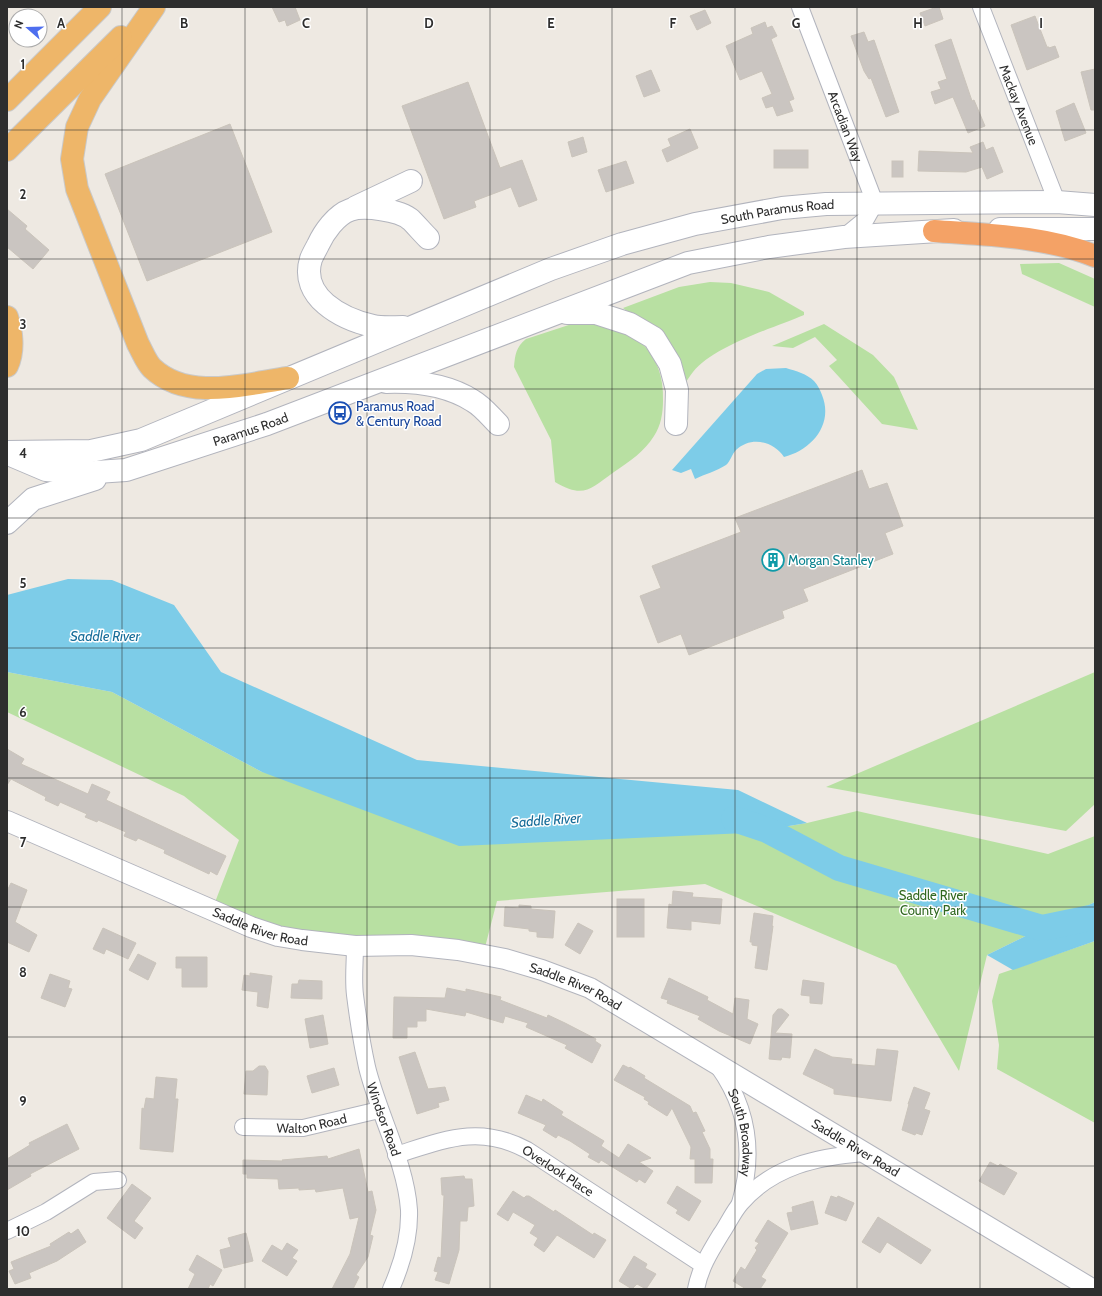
<svg xmlns="http://www.w3.org/2000/svg" width="1102" height="1296" font-family="Cabin,sans-serif">
  <rect width="100%" height="100%" fill="#eee9e2"/>
  <!-- green -->
  <g fill="#b8e0a2">
    <path d="M1059 263 1095 279V307L1022 274 1020 264Z"/>
    <path d="M710 282 731 283 769 292 804 312V315C773 328 714 346 693 372 689 377 686 382 683 387L640 321 623 308 679 287Z"/>
    <path d="M584 320C631 324 665 351 663 401 663 412 661 426 654 436 644 452 630 461 614 472 590 489 584 499 555 482L551 440 514 367C515 355 516 347 526 339Z"/>
    <path d="M824 324 873 355 894 377 918 430 882 424 829 366 837 360 815 337 793 348 772 346Z"/>
    <path d="M7 672 112 692 262 772 746 833 807 823 857 811 1048 854 1095 836V902L987 955 959 1071 896 965 705 884 497 901 483 955 355 946 212 910 239 840 184 796 7 712Z"/>
    <path d="M1095 672V804L1066 831 826 787Z"/>
    <path d="M1095 941V1123L997 1069 999 1045 992 1001 999 974Z"/>
  </g>
  <!-- water -->
  <g fill="#7dcce8">
    <path d="M786 368C796 371 807 374 814 381 818 385 820 390 822 395 834 425 811 450 784 457 773 441 751 436 736 450 732 454 730 462 726 465 717 471 705 474 695 479L691 469 681 473 672 470 757 374 766 369Z"/>
    <path d="M68 579 112 580 174 605 221 672 417 760 738 790 807 823 746 833 459 846 262 772 112 692 7 672V595Z"/>
    <path d="M1095 902V941L1013 970 987 955Z"/>
  </g>
  <g fill="none" stroke-linecap="round" stroke-linejoin="round">
    <!-- river -->
    <path stroke="#7dcce8" stroke-width="26" d="M734 819 767 830 839 868 1042 928 1095 917"/>
  </g>
  <!-- building -->
  <g fill="#cac5c1" stroke="#cac4bb">
    <path d="M272 7H295L300 20 287 26 285 20 279 22Z"/>
    <path d="M937 7H939L943 19 925 26 920 13Z"/>
    <path d="M705 10 711 23 697 30 690 16Z"/>
    <path d="M1035 16 1047 47H1049V48L1055 46 1059 57 1027 70 1011 25Z"/>
    <path d="M765 22 767 28 772 26 777 36 771 39 794 99 789 101 793 111 777 116 773 106 766 108 762 98 772 94 762 71 740 80 726 46 753 34 751 28Z"/>
    <path d="M864 32 868 42 874 40 899 112 886 117 871 78 869 79 864 71 851 36Z"/>
    <path d="M951 39 972 101 974 100 985 126 968 133 953 97 935 104 931 92 941 89 938 82 947 79 935 45Z"/>
    <path d="M1095 69V110H1091L1081 72Z"/>
    <path d="M651 70 660 91 644 97 636 76Z"/>
    <path d="M468 82 500 168 522 160 537 200 519 207 511 187 474 201 476 207 444 219 402 106Z"/>
    <path d="M1074 103 1086 133 1065 141 1056 111Z"/>
    <path d="M230 124 272 232 147 281 105 174Z"/>
    <path d="M690 129 698 148 667 162 662 150 671 146 668 139Z"/>
    <path d="M583 137 587 152 572 157 568 142Z"/>
    <path d="M983 142 986 150 993 147 1003 172 987 179 982 167 966 172 918 171 919 151 973 153 970 147Z"/>
    <rect x="774" y="150" width="34" height="18"/>
    <path d="M626 161 634 183 606 192 598 170Z"/>
    <rect x="892" y="161" width="11" height="16"/>
    <path d="M7 209 27 226 25 229 49 250 33 269 7 247Z"/>
    <path d="M862 470 869 489 887 483 903 526 885 533 893 554 803 589 808 601 782 611 784 618 689 655 681 634 658 643 640 596 661 588 652 566 741 532 735 518Z"/>
    <path d="M7 749 24 759 21 764 88 794 92 784 110 792 106 800 226 856 217 875 210 871 209 874 164 853 165 850 138 838 136 841 124 836 126 832 98 820 97 822 85 817 87 814 60 802 58 806 45 800 46 797 11 779 7 785Z"/>
    <path d="M11 883 27 890 15 922 37 935 29 952 7 942V891Z"/>
    <path d="M673 891 693 893 692 897 722 899 720 924 691 921V930L667 928 669 904 672 905Z"/>
    <rect x="617" y="899" width="27" height="38"/>
    <path d="M519 905 531 906V909L555 911 553 938 537 937V932L529 931V929L504 926 505 907 519 908Z"/>
    <path d="M754 913 773 916 772 926H773L767 970 755 968 758 946 752 945V942H750Z"/>
    <path d="M578 923 593 931 580 954 565 945Z"/>
    <path d="M103 928 136 943 128 959 106 949 104 954 93 949Z"/>
    <path d="M138 954 156 963 148 980 129 970Z"/>
    <path d="M176 957H207V987H182V968H176Z"/>
    <path d="M250 973 272 976 268 1008 257 1006 258 992 242 990 244 975 250 976Z"/>
    <path d="M50 974 70 981 68 988 72 989 65 1007 41 998Z"/>
    <path d="M669 978 708 997 707 1000 733 1014 735 998 749 1000 747 1019 758 1024 750 1044 719 1031 698 1019 700 1016 667 1003 668 1000 661 998Z"/>
    <path d="M299 980 322 981V999L291 998 292 984H298Z"/>
    <path d="M803 980 824 983 822 1004 810 1003V996L801 995Z"/>
    <path d="M447 988 466 992V989L501 997 500 1000 547 1018 548 1015 565 1023 596 1039 595 1041 601 1045 592 1063 565 1048 567 1045 526 1027 528 1023 505 1016 503 1023 466 1012 465 1016 426 1009V1021H417V1027H407V1038H393L394 997 445 998Z"/>
    <path d="M778 1009H782L789 1015 775 1033 792 1034 790 1058 782 1057 781 1060 769 1059 773 1015Z"/>
    <path d="M323 1015 328 1044 310 1048 305 1019Z"/>
    <path d="M815 1049 832 1057 852 1059 851 1064 875 1066 877 1049 898 1051 891 1101 834 1094V1089L803 1074Z"/>
    <path d="M415 1052 428 1089 445 1087 449 1100 438 1103 439 1107 417 1114 399 1057Z"/>
    <path d="M623 1065 629 1068 630 1067 645 1076 644 1078 690 1106 693 1113 696 1112 705 1131 702 1132 710 1149V1159H713L712 1183H695V1159H690L691 1147 672 1108 667 1116 648 1104 649 1102 644 1099 645 1097 614 1080Z"/>
    <path d="M259 1066H265L268 1071 267 1095 244 1094 246 1071H253Z"/>
    <path d="M334 1068 339 1085 312 1093 307 1076Z"/>
    <path d="M156 1077 177 1079 175 1099H178L173 1152 140 1149 142 1108 144 1109 146 1098 154 1099Z"/>
    <path d="M914 1087 930 1093 924 1109 930 1111 922 1135 916 1133 915 1135 902 1130 909 1104H908Z"/>
    <path d="M526 1095 542 1102 543 1099 563 1112 561 1115 604 1141 601 1146 619 1158 628 1144 651 1158 639 1162 653 1171 645 1183 639 1179 637 1182 601 1160 599 1163 588 1157 590 1154 570 1141 558 1135 556 1138 543 1130 546 1125 518 1113Z"/>
    <path d="M67 1124 79 1149 30 1174 31 1176 7 1190V1159L30 1145 29 1143Z"/>
    <path d="M359 1149 368 1192 372 1191 376 1210 370 1235 373 1236 368 1257 356 1275 359 1277 353 1289H332L350 1254 359 1217 350 1219 343 1188 316 1192 315 1189 299 1190V1188L279 1189 278 1179 247 1178V1174H243V1160L283 1161 282 1160 327 1156 328 1159Z"/>
    <path d="M990 1162 998 1166 1000 1164 1017 1173 1004 1195 979 1181Z"/>
    <path d="M464 1176 465 1179H472L474 1206 468 1207 467 1221H460L459 1250 449 1284 435 1280 438 1272 434 1271 438 1257 441 1258 444 1195H442L441 1178Z"/>
    <path d="M132 1184 151 1198 134 1221 143 1228 135 1239 107 1218Z"/>
    <path d="M677 1186 701 1201 689 1221 676 1213 678 1210 667 1203Z"/>
    <path d="M513 1191 524 1198 526 1196H529L554 1212 555 1210 593 1235 594 1233 606 1240 594 1258 557 1235 544 1252 534 1245 538 1238 530 1233 535 1225 513 1212 508 1221 497 1214Z"/>
    <path d="M831 1196 837 1198 838 1196 854 1203 846 1221 825 1213Z"/>
    <path d="M813 1201 818 1224 791 1230 787 1213 793 1212 792 1207Z"/>
    <path d="M878 1217 931 1250 921 1264 887 1242 880 1253 862 1242Z"/>
    <path d="M768 1220 788 1233 761 1277 766 1280 760 1289H746L733 1281 741 1267 745 1270 757 1250 755 1248 759 1243 755 1241Z"/>
    <path d="M78 1229 86 1242 57 1261 29 1273 31 1278 15 1284 9 1271 14 1269 11 1262 51 1246 50 1244 69 1232 71 1234Z"/>
    <path d="M246 1233 253 1261 224 1268 220 1250 231 1247 228 1238Z"/>
    <path d="M287 1243 298 1250 292 1258 297 1261 287 1276 262 1261 272 1245 282 1251Z"/>
    <path d="M197 1255 222 1270 213 1286 210 1284 208 1289H188L195 1274 189 1270Z"/>
    <path d="M634 1256 647 1264 645 1268 656 1274 646 1289 637 1284 632 1289 619 1281Z"/>
  </g>
  <g fill="none" stroke-linecap="round" stroke-linejoin="round">
    <!-- minor casing -->
    <g stroke="#b2b4bd" stroke-width="18">
      <g id="minor">
        <path id="s1" d="M800 7 875 203 866 219 844 237"/>
        <path id="s2" d="M981 7 1057 202"/>
        <path id="s3" d="M355 946C355 962 353 979 355 995 358 1019 362 1044 367 1067 378 1113 406 1163 409 1210 410 1237 402 1264 391 1289"/>
        <path id="s4" d="M718 1066C748 1108 755 1153 740 1203"/>
        <path id="s5" d="M243 1127 303 1128 379 1110"/>
        <path id="s6" d="M396 1155C444 1140 479 1124 527 1150L703 1265"/>
        <path d="M7 1231 46 1212 94 1182 118 1180"/>
        <path d="M696 1289C700 1268 710 1252 721 1234 728 1224 733 1212 741 1203 773 1166 817 1157 864 1153"/>
      </g>
    </g>
    <!-- tertiary casing -->
    <g stroke="#b2b4bd" stroke-width="22">
      <g id="tertiary">
        <path id="s7" d="M7 821 251 927 278 936 302 940 355 946 411 945 458 950 505 959 542 970 590 988 1092 1289"/>
      </g>
    </g>
    <!-- secondary casing -->
    <g stroke="#b2b4bd" stroke-width="24">
      <g id="secondary">
        <path d="M356 207 411 181"/>
        <path d="M1000 229H1095"/>
        <path d="M567 313H596L630 324 654 338 670 364 677 390 676 424"/>
        <path d="M403 327C393 327 382 328 373 326 342 319 299 297 311 259 313 254 316 249 318 245 324 232 336 215 350 210 364 205 400 210 411 220 417 226 422 232 428 238"/>
        <path d="M386 382C416 381 448 385 473 401 482 406 490 416 498 424"/>
        <path id="s8" d="M7 452 91 451 141 440 551 269 622 244 695 224 782 208 826 204 1057 202 1095 205"/>
        <path id="s9" d="M13 456 46 470 82 473 126 470 267 424 688 263 769 247 844 237 954 230"/>
        <path d="M7 523 33 499 95 479"/>
      </g>
    </g>
    <!-- trunk casing -->
    <g stroke="#c9c9c9" stroke-width="24">
      <g id="trunk">
        <path d="M154 7 90 99 77 127 72 159 77 189 138 344C142 351 146 362 152 368 188 402 245 384 288 378"/>
        <path d="M7 100 100 7"/>
        <path d="M7 150 121 37"/>
        <path d="M7 317C12 332 14 351 7 366"/>
      </g>
    </g>
    <!-- motorway casing -->
    <g stroke="#c9c9c9" stroke-width="24">
      <path id="motorway" d="M934 231C988 235 1045 236 1095 256"/>
    </g>
    <!-- minor -->
    <use href="#minor" stroke="#fff" stroke-width="16"/>
    <!-- tertiary -->
    <use href="#tertiary" stroke="#fff" stroke-width="20"/>
    <!-- secondary -->
    <use href="#secondary" stroke="#fff" stroke-width="22"/>
    <!-- trunk -->
    <use href="#trunk" stroke="#eeb669" stroke-width="22"/>
    <!-- motorway -->
    <use href="#motorway" stroke="#f4a266" stroke-width="22"/>
  </g>
  <!-- grid -->
  <path fill="none" stroke="#2e2e2e" stroke-width="1" stroke-opacity="0.55" d="M122 7V1289M245 7V1289M367 7V1289M490 7V1289M612 7V1289M735 7V1289M857 7V1289M980 7V1289M7 130H1095M7 259H1095M7 389H1095M7 518H1095M7 648H1095M7 778H1095M7 907H1095M7 1037H1095M7 1166H1095"/>
  <!-- icons -->
  <defs>
    <g id="bus-ring" transform="scale(1.15)"><circle r="9.5" fill="#fff" stroke="#1a4fb4" stroke-width="1.5"/><path d="M-5-6H5V4H4V6H2V4H-2V6H-4V4H-5ZM-3.5-4V0h7V-4ZM-3.5 1.2v1.5H-2V1.2ZM2 1.2v1.5H3.5V1.2Z" fill="#1a4fb4"/></g>
    <g id="building-ring" transform="scale(1.15)"><circle r="9.5" fill="#fff" stroke="#0f9aa8" stroke-width="1.5"/><path d="M-4-6H4V6H1V3H-1V6H-4ZM-2.5-4.3h1.7v1.8h-1.7ZM.8-4.3h1.7v1.8H.8ZM-2.5-1h1.7V.8h-1.7ZM.8-1h1.7V.8H.8Z" fill="#0f9aa8"/></g>
  </defs>
  <g fill-rule="evenodd">
    <use href="#bus-ring" x="340" y="413"/>
    <use href="#building-ring" x="773" y="560"/>
  </g>
  <g text-anchor="middle" stroke-width="3" stroke-linejoin="round" paint-order="stroke">
    <!-- street labels -->
    <g font-size="13" fill="#2e2e2e" stroke="#fff">
      <text dy="5" stroke="none"><textPath href="#s2" startOffset="105">Mackay Avenue</textPath></text>
      <text dy="5" stroke="none"><textPath href="#s1" startOffset="128">Arcadian Way</textPath></text>
      <text dy="5" stroke="none"><textPath href="#s8" startOffset="814">South Paramus Road</textPath></text>
      <text dy="5" stroke="none"><textPath href="#s9" startOffset="247">Paramus Road</textPath></text>
      <text dy="5" stroke="none"><textPath href="#s7" startOffset="275">Saddle River Road</textPath></text>
      <text dy="5" stroke="none"><textPath href="#s7" startOffset="599">Saddle River Road</textPath></text>
      <text dy="5" stroke="none"><textPath href="#s3" startOffset="177">Windsor Road</textPath></text>
      <text dy="5" stroke="none"><textPath href="#s5" startOffset="69">Walton Road</textPath></text>
      <text dy="5" stroke="none"><textPath href="#s4" startOffset="72">South Broadway</textPath></text>
      <text dy="5" stroke="none"><textPath href="#s7" startOffset="923">Saddle River Road</textPath></text>
      <text dy="5" stroke="none"><textPath href="#s6" startOffset="173">Overlook Place</textPath></text>
    </g>
    <!-- transit labels -->
    <g font-size="13" fill="#164399" stroke="#fff" text-anchor="start">
      <text x="356" y="411">Paramus Road<tspan x="356" dy="15">&amp; Century Road</tspan></text>
    </g>
    <!-- culture labels -->
    <g font-size="13" fill="#0d838f" stroke="#fff" text-anchor="start">
      <text x="788" y="565">Morgan Stanley</text>
    </g>
    <!-- park labels -->
    <g font-size="13" fill="#306820" stroke="#fff">
      <text x="933" y="900">Saddle River<tspan x="933" dy="15">County Park</tspan></text>
    </g>
    <!-- water labels -->
    <g font-size="14" font-style="italic" fill="#176d99" stroke="#fff">
      <text x="105" y="641">Saddle River</text>
      <text transform="translate(546 820) rotate(-4)" y="5">Saddle River</text>
    </g>
  </g>
  <g font-size="13" text-anchor="middle" font-weight="bold" fill="#2e2e2e" stroke="#fff" stroke-width="3" stroke-linejoin="round" paint-order="stroke">
    <text x="61" y="28">A</text>
    <text x="184" y="28">B</text>
    <text x="306" y="28">C</text>
    <text x="429" y="28">D</text>
    <text x="551" y="28">E</text>
    <text x="673" y="28">F</text>
    <text x="796" y="28">G</text>
    <text x="918" y="28">H</text>
    <text x="1041" y="28">I</text>
    <text x="23" y="69">1</text>
    <text x="23" y="199">2</text>
    <text x="23" y="329">3</text>
    <text x="23" y="458">4</text>
    <text x="23" y="588">5</text>
    <text x="23" y="717">6</text>
    <text x="23" y="847">7</text>
    <text x="23" y="977">8</text>
    <text x="23" y="1106">9</text>
    <text x="23" y="1236">10</text>
  </g>
  <!-- border -->
  <rect width="1102" height="1296" fill="none" stroke="#2e2e2e" stroke-width="16"/>
  <!-- north arrow -->
  <g transform="translate(28 28) rotate(290)"><circle r="19" fill="#ffffff" stroke="#ababab"/>
  <path d="M0-3L7 15L0 10L-7 15Z" fill="#4e6eef"/>
  <text y="-6" font-size="11" font-weight="bold" text-anchor="middle" fill="#2e2e2e">N</text>
  </g>
</svg>
